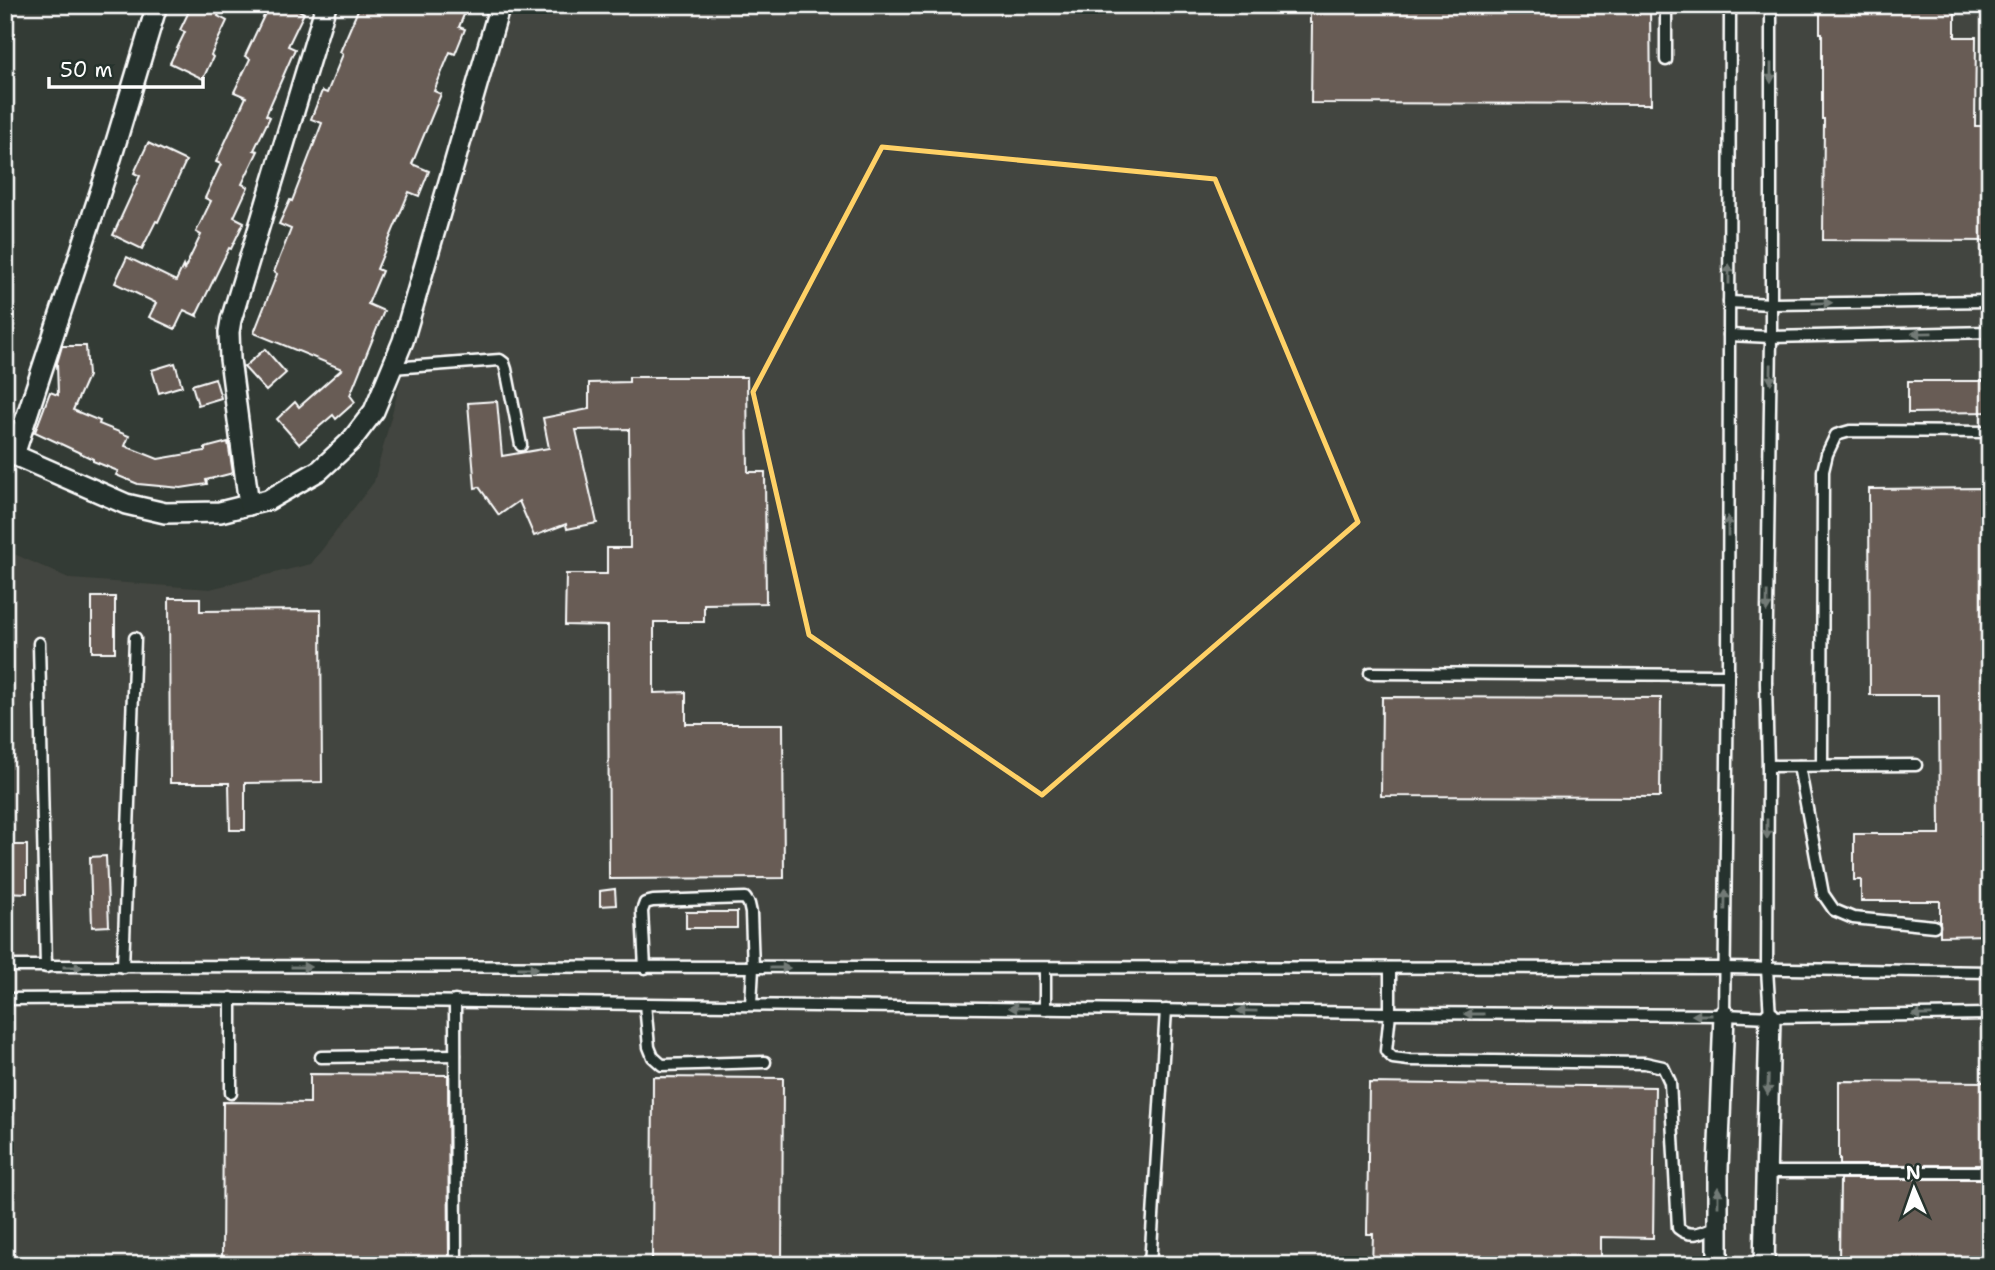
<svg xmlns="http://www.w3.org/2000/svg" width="1995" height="1270" font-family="'Shantell Sans',sans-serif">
  <rect width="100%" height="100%" fill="#333b35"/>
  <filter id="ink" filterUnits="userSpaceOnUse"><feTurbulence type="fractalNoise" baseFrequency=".0143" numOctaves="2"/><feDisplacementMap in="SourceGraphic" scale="14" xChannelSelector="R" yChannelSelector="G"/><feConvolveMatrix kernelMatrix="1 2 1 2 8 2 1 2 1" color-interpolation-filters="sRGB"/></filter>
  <g filter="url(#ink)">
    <!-- built -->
    <path fill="#43453f" d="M499 5H1990V1265H5V550L71 579 210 589 311 564 374 482Z"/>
    <!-- building -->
    <g fill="#675b55" stroke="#fff" stroke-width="2">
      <path d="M192 5H223L218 16 227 21 211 55 213 57 203 79 170 63 185 32 180 30Z"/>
      <path d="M269 5H289L304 13 288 46 295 49 266 115 270 117 254 150 258 151 242 184 248 187 234 217 244 222 231 249 229 248 197 314 196 313 197 316 184 310 175 329 149 317 156 303 115 283 127 257 176 281 183 266 184 270 201 235 196 232 211 201 205 198 221 164 216 162 246 97 234 92 250 59 245 56Z"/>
      <path d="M360 5H468L459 27 465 29 455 54 450 52 434 91 441 94 412 164 429 171 419 196 409 192 377 269 382 271 368 304 384 311 350 395 355 402 336 419 333 415 299 444 277 419 295 402 299 407 342 369 254 333 277 274 274 272 291 229 279 224 290 200 292 201 322 123 311 119 322 91 327 93 343 54 340 52Z"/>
      <path d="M1310 5H1650L1651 104 1311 103 1312 23H1310Z"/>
      <path d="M1820 5H1955V37H1976L1975 126H1990V241L1823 240 1824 119H1822V33H1820Z"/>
      <path d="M148 143 186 161 158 222 156 221 142 249 113 235 140 176 134 173Z"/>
      <path d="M62 346H86L88 376 73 410 100 421 99 424 129 436 125 446 158 459 205 451V448L228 442 233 473 206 480 207 484 181 488 138 484 116 475 118 471 93 461V459L35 432 50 392 58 395 57 363Z"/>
      <path d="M265 349 286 373 266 391 244 367Z"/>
      <path d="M175 363 182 386 159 393 152 370Z"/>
      <path d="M629 377H747L748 472H765L766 603 704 604V622H654V693L686 692V724H783L784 878 609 879 608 626 565 625 566 574H607V548H630L629 429 576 430 597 523 567 529 566 524 534 536 519 501 499 515 479 487 475 488 468 403 497 401 502 456 549 448 543 418 589 409V383L629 382Z"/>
      <path d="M215 378 221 398 198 405 192 385Z"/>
      <path d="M1908 381H1990V412L1908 413Z"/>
      <path d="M1990 488V935L1940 936V901H1861V880H1854V834H1940L1939 695H1870L1869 489Z"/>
      <rect x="92" y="597" width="23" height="55"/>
      <path d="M169 598H200V611L321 610 322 782 245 783V830H230L229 783H170Z"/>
      <path d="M1382 697 1661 698 1660 797 1381 796Z"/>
      <path d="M5 845H27V893L5 892Z"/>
      <path d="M106 856 109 926 92 927 90 857Z"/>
      <path d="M615 889 616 905 600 906V891Z"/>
      <rect x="686" y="912" width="51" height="16"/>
      <path d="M310 1074 448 1075 449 1265H222L223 1102 310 1103Z"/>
      <path d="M653 1077 783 1078 782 1265H652Z"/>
      <path d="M1839 1081 1990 1082V1165H1840V1159H1839Z"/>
      <path d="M1369 1083 1655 1087 1653 1238 1601 1237V1265H1372L1373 1234H1367Z"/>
      <path d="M1840 1179H1990V1263L1839 1261Z"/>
    </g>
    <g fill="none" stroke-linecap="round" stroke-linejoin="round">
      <!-- service casing -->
      <g stroke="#fff" stroke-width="15">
        <g id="service">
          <path d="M1666 5V60"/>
          <path d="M1729 302 1772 304 1990 301"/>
          <path d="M1729 335 1771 337 1990 332"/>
          <path d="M392 368 500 360 504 363 506 369 521 445"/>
          <path d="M39 643 46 967"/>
          <path d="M1370 673 1728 675"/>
          <path d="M1822 765 1823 471 1827 454 1836 435 1850 431 1990 432"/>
          <path d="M1768 766 1916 765"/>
          <path d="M1799 766 1823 894 1834 910 1853 918 1934 926"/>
          <path d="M5 966 1725 968 1990 972"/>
          <path d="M123 967 135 638"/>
          <path d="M645 968 642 911 645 903 653 901 745 898 749 904 751 913 753 968 751 1004"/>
          <path d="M1390 968V1013L1386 1051 1393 1058 1409 1060 1645 1063 1663 1067 1670 1082 1678 1228C1691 1239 1703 1232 1718 1226"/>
          <path d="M231 998V1093"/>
          <path d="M5 999 158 998 1390 1013 1724 1015 1770 1017 1990 1014"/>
          <path d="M455 1001 456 1265"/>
          <path d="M645 1004 649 1047 653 1057 662 1065 765 1062"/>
          <path d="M1045 1009V968"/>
          <path d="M1724 1015 1728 675 1730 5"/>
          <path d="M1770 1017 1767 969 1768 766 1766 683 1771 337V5"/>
          <path d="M321 1057 455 1055"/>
          <path d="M1765 1172H1990"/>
          <path d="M1150 1265 1166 1010"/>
        </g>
      </g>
      <!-- minor casing -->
      <g stroke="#fff" stroke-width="24">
        <g id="minor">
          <path d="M5 451 126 504 165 513 220 512 268 500 320 470 351 441 374 411 403 341 500 5"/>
          <path d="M14 455 110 162 157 5"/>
          <path d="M249 505 230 359 229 332 231 320 326 5"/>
          <path d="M1718 1265V1169L1724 1015"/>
          <path d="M1764 1265 1770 1017"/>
        </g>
      </g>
      <!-- service -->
      <use href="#service" stroke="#26332d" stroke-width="10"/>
      <!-- minor -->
      <use href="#minor" stroke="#26332d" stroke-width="19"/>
    </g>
    <!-- one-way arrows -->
    <defs><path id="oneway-solid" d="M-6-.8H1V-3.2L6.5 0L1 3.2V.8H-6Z" transform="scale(1.75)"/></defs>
    <g fill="#727a76">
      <use href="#oneway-solid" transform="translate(1771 73) rotate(90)"/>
      <use href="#oneway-solid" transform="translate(1729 274) rotate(-90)"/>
      <use href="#oneway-solid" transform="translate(1822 303) rotate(-1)"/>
      <use href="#oneway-solid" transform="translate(1922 333) rotate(179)"/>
      <use href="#oneway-solid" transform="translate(1771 374) rotate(91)"/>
      <use href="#oneway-solid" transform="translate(1728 526) rotate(-90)"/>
      <use href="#oneway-solid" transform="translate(1767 602) rotate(91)"/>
      <use href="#oneway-solid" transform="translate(1767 829) rotate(90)"/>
      <use href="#oneway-solid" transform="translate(1725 900) rotate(-89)"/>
      <use href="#oneway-solid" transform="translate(73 967)"/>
      <use href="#oneway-solid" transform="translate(301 967)"/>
      <use href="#oneway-solid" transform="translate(528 968)"/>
      <use href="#oneway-solid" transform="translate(780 968)"/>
      <use href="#oneway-solid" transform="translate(1019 1008) rotate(-179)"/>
      <use href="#oneway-solid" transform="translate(1247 1011) rotate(-179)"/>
      <use href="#oneway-solid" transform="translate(1474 1014) rotate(-180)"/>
      <use href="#oneway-solid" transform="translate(1702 1015) rotate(-180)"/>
      <use href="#oneway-solid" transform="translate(1922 1015) rotate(179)"/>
      <use href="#oneway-solid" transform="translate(1768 1085) rotate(92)"/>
      <use href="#oneway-solid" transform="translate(1718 1197) rotate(-90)"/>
    </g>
  </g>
  <!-- marked area -->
  <path fill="none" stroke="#ffd166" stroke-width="5" stroke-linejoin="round" d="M882 147 1215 179 1358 522 1042 795 809 635 753 392Z"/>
  <!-- margin -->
  <rect width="1995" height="1270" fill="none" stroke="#26332d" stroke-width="28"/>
  <rect x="14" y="14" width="1967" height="1242" fill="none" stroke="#fff" stroke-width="2.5" filter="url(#ink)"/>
  <!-- north arrow -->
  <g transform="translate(1914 1189) rotate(358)" stroke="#26332d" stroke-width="5" paint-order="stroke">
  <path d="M0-5L12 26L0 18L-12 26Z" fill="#ffffff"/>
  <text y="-10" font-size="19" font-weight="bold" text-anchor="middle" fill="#ffffff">N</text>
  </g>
  <!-- scale -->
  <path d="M49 77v10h154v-10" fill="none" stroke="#ffffff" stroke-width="3.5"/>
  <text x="60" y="77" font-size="21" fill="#ffffff" stroke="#26332d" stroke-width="5" paint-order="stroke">50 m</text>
</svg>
